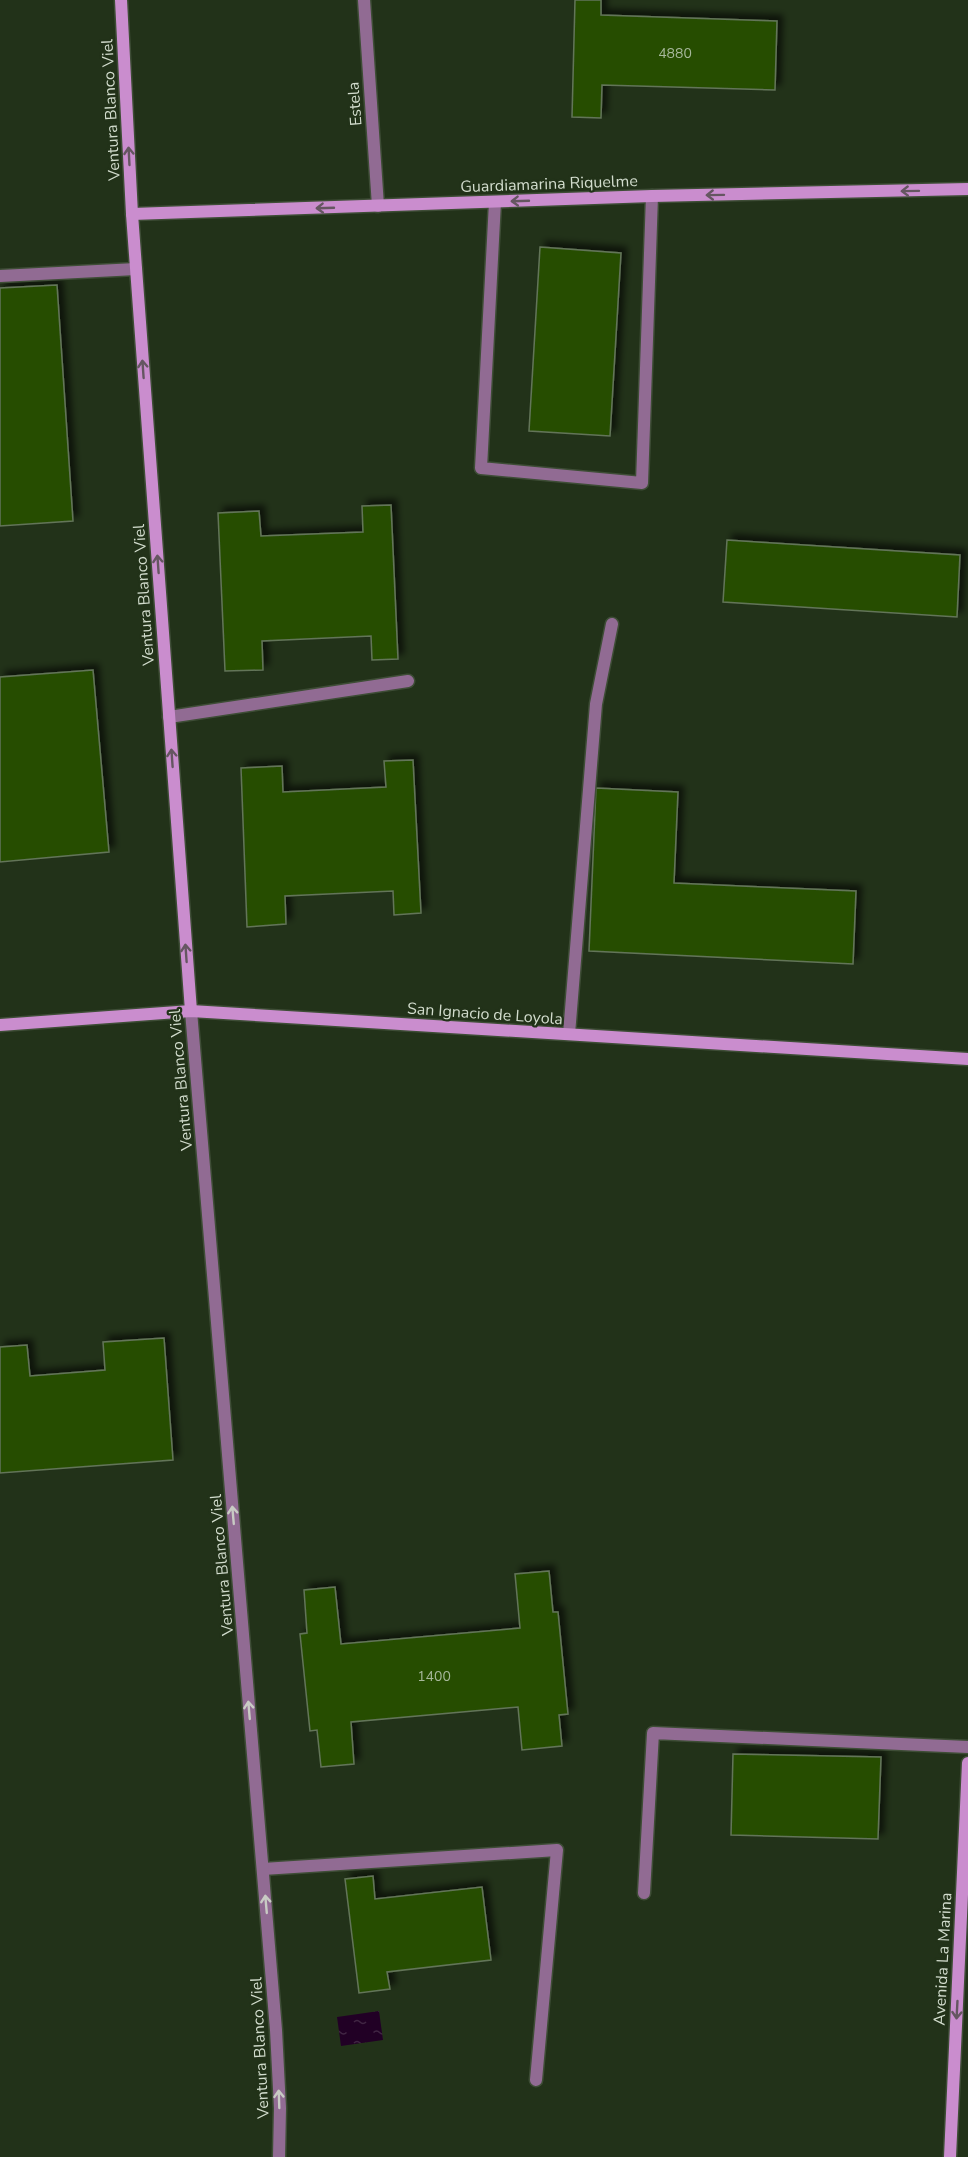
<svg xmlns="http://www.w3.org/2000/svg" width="968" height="2157" font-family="'Nunito Sans',sans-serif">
  <defs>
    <pattern id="water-ripples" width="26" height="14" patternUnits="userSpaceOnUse" patternTransform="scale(1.5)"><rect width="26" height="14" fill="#210025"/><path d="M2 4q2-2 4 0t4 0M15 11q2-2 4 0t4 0" fill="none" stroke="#402543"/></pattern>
    <filter id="shadow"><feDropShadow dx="5.5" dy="-5.5" stdDeviation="3" flood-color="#0009"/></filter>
  </defs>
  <rect width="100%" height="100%" fill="#223219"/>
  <!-- water -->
  <path fill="url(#water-ripples)" d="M379 2011 383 2040 341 2046 337 2017Z"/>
  <!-- building -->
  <g fill="#274e04" stroke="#637559" stroke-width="1.5" filter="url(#shadow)">
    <path d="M575 0H601V15L777 21 775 90 602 85 601 118 572 117Z"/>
    <path d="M540 247 621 253 610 436 529 431Z"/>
    <path d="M57 285 73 521 0 526V288Z"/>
    <path d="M391 505 398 659 372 660 371 636 262 641 263 670 225 671 218 513 259 511 261 536 363 532 362 506Z"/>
    <path d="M727 540 960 555 957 617 723 602Z"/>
    <path d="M93 670 109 852 0 862V677Z"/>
    <path d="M413 760 421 913 394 915 393 891 285 896 286 924 247 927 241 768 282 766 283 792 386 787 384 761Z"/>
    <path d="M596 788 678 792 674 883 856 891 853 964 589 951Z"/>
    <path d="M164 1338 173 1460 0 1473V1347L27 1345 30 1376 105 1370 103 1342Z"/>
    <path d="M549 1571 553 1612H558L568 1714 559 1715 562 1746 522 1750 518 1707 351 1722 354 1764 321 1767 317 1730 310 1731 300 1634 307 1633 304 1590 335 1587 341 1644 520 1628 515 1574Z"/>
    <path d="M733 1754 881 1757 878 1839 731 1835Z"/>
    <path d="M373 1876 375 1899 482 1887 491 1960 387 1972 390 1989 359 1993 345 1879Z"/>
  </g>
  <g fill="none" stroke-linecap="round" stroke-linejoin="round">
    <!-- lane casing -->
    <g stroke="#3e4d36" stroke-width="15">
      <g id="lane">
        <path d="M495 202 481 468 642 483 652 196"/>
        <path d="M0 276 136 269"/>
        <path d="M169 717 408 681"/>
        <path d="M569 1034 596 704 612 624"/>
        <path d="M263 1869 557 1850 536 2080"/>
        <path d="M644 1893 653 1733 968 1747"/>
      </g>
    </g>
    <!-- street casing -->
    <g stroke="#3e4d36" stroke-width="15">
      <g id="street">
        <path d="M364 0 378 206"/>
        <path d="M191 1011 276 2030 280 2108 279 2157"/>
      </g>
    </g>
    <!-- secondary casing -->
    <g stroke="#3e4d36" stroke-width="15">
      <g id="secondary">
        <path d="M121 0 132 214 191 1011"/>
        <path d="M132 214 652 196 968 189"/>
        <path d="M0 1025 191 1011 968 1059"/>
        <path d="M950 2157 968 1763"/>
      </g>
    </g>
    <!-- lane -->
    <use href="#lane" stroke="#916b93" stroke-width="12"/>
    <!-- street -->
    <use href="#street" stroke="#916b93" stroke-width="12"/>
    <!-- secondary -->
    <use href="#secondary" stroke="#ca8dce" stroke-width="12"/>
  </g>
  <!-- one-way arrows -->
  <defs><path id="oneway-shaft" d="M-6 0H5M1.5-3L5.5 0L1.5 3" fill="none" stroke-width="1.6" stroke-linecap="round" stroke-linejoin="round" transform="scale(1.5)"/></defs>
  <g stroke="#655661">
    <use href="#oneway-shaft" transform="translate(129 156) rotate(-93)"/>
    <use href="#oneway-shaft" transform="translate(910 191) rotate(179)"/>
    <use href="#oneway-shaft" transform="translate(715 195) rotate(179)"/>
    <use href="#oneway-shaft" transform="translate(520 201) rotate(178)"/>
    <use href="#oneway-shaft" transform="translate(325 208) rotate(178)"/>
    <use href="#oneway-shaft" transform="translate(143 369) rotate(-94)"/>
    <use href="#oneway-shaft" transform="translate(158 564) rotate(-94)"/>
    <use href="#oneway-shaft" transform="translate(172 758) rotate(-94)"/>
    <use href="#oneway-shaft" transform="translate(186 953) rotate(-94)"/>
    <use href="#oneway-shaft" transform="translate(957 2010) rotate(93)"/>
  </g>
  <g stroke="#c8cbc4">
    <use href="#oneway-shaft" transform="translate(233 1515) rotate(-95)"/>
    <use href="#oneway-shaft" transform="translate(249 1710) rotate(-95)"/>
    <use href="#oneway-shaft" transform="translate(266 1904) rotate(-95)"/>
    <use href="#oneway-shaft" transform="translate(279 2099) rotate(-92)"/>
  </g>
  <g text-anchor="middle" stroke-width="4.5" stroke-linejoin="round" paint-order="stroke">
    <!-- number labels -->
    <g font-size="14" fill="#a7b89b">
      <text x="675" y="58">4880</text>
      <text x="434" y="1681">1400</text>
    </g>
    <!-- street labels -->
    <g font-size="16" fill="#d2dccd" stroke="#223219">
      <text transform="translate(354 104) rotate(-94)" y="6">Estela</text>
      <text transform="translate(110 110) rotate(-93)" y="6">Ventura Blanco Viel</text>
      <text transform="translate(549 183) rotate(-2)" y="6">Guardiamarina Riquelme</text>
      <text transform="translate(143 595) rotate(-94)" y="6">Ventura Blanco Viel</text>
      <text transform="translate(485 1013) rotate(4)" y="6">San Ignacio de Loyola</text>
      <text transform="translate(180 1080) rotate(-95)" y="6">Ventura Blanco Viel</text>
      <text transform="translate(221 1565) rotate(-95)" y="6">Ventura Blanco Viel</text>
      <text transform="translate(942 1959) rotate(-87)" y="6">Avenida La Marina</text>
      <text transform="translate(259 2048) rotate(-93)" y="6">Ventura Blanco Viel</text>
    </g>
  </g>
</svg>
